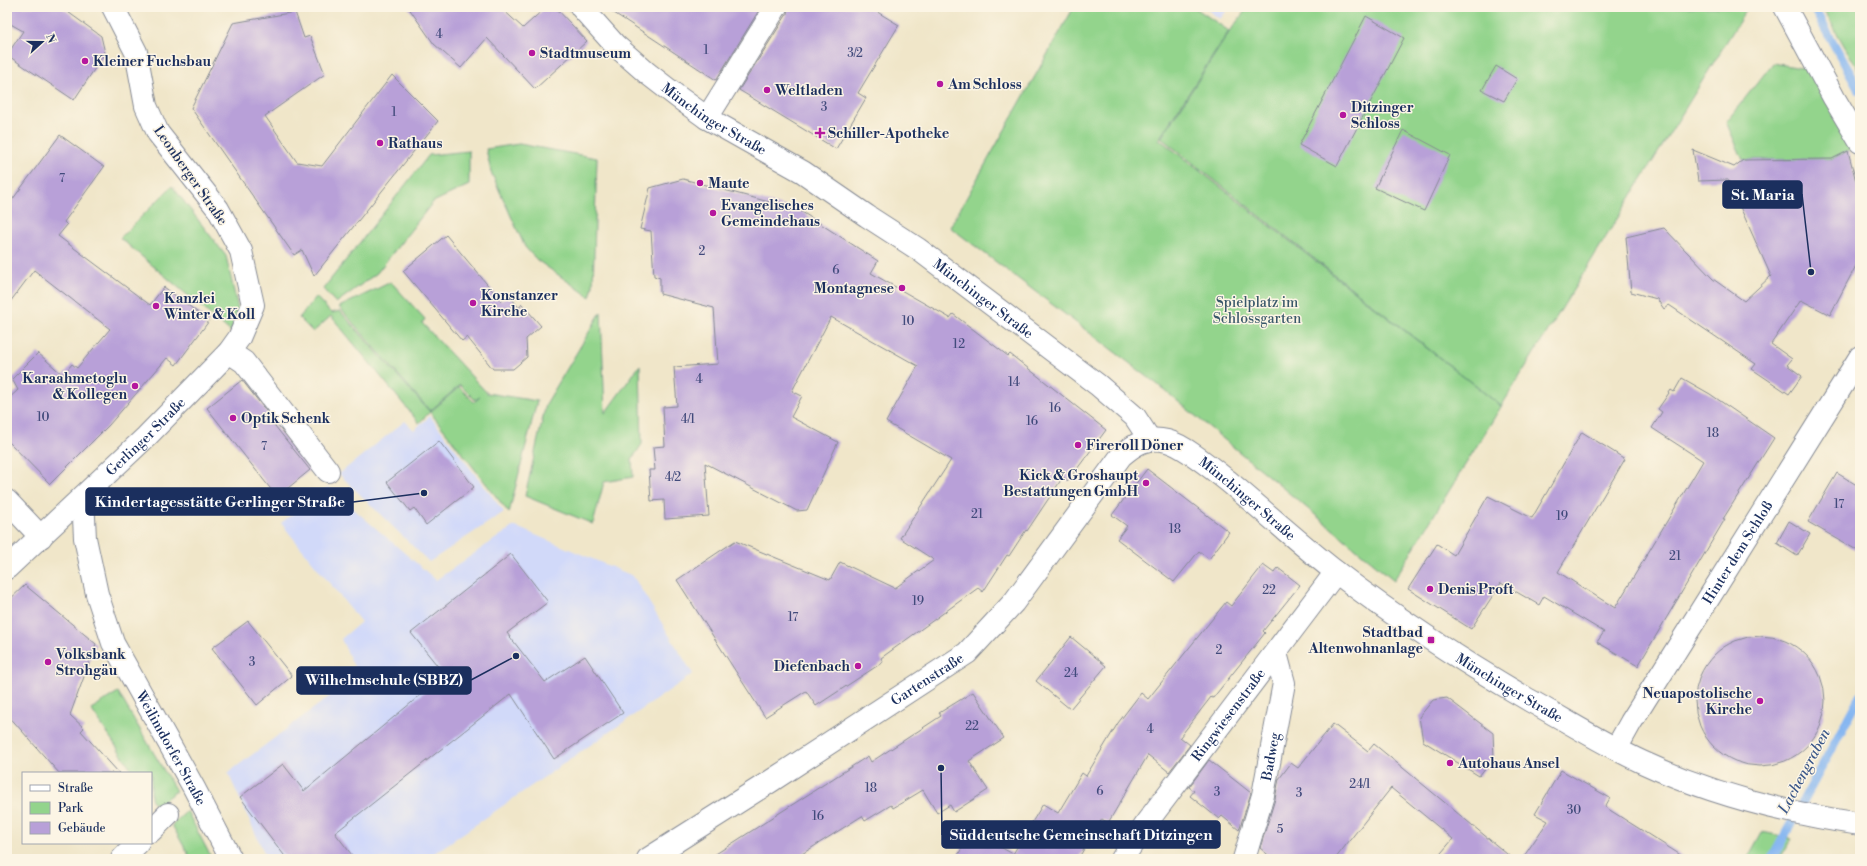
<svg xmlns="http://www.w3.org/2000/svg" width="1867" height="866" font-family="'Libre Bodoni',serif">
  <rect width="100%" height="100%" fill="#fcf5e5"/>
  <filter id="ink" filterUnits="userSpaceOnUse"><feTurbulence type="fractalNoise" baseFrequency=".025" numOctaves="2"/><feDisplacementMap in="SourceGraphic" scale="8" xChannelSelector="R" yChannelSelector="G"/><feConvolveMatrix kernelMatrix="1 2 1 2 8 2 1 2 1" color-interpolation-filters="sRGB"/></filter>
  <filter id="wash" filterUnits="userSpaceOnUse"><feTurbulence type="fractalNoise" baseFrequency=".012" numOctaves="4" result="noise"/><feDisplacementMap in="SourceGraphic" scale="16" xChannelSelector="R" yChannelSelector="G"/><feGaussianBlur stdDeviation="0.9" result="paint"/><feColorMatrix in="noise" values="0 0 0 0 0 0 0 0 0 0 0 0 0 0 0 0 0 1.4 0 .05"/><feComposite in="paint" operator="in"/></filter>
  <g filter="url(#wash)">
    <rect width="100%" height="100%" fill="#f0e6c9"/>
    <!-- built -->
    <g fill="#d1d9f9">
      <path d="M1204 7H1230L1220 19Z"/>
      <path d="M430 416 504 512 429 562 339 474 405 421 414 430Z"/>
      <path d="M328 487 436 580 514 526 633 576 693 674 426 859H267L228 773 358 675 341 639 361 622 281 523Z"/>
    </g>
    <!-- green -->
    <g fill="#93d48c" stroke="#578275">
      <path d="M1074 7H1194L1229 31 1159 139 1501 406 1161 138 1230 31 1248 7H1748L1394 580 1157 384 950 227Z"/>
      <path d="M1822 7H1860V73Z"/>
      <path d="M1773 63 1813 70 1856 146 1832 159 1743 160 1726 122Z"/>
      <path d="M519 144 597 158 593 286 590 297 537 260 525 247 491 172 486 149Z"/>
      <path d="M469 151V185L433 202 377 273 336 303 323 289 429 155Z"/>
      <path d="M172 186 226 256 238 309 231 332 120 238Z"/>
      <path d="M391 282 425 319 422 323 487 393 537 401 509 513 430 412 459 387 474 402 480 397 475 400 460 385 430 411 339 307Z"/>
      <path d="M316 297 331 313 340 311 430 412 419 423 331 316 313 332 299 318Z"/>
      <path d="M601 312 605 413 640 365 642 444 632 459 633 477 604 482 593 524 525 496 546 404Z"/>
      <path d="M118 692 176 791 156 806 151 798V773H134L91 709Z"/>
      <path d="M187 811 212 859H191L172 825Z"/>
      <path d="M1762 832 1792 838 1779 859H1747Z"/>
    </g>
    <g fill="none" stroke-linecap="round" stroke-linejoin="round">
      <!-- stream -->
      <g stroke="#85b6f1" stroke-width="9">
        <path d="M1813 7 1860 91"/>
        <path d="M1772 859 1860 696"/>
      </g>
    </g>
    <g id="blocks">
      <!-- building -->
      <g fill="#b8a0d8">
        <path d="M7 7H61L101 36 105 53 74 100 7 55 23 31 7 22Z"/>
        <path d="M408 7H500L523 28 546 7H555L587 41 535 89 487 38 461 68 434 44Z"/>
        <path d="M605 7H761L716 80Z"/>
        <path d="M788 7H869L899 25 858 93 866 98 836 149 739 90 787 14Z"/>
        <path d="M295 12 304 38 310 36 325 74 265 116 297 162 322 166 392 75 438 121 314 276 302 250 294 255 191 108 233 23Z"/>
        <path d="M1366 16 1404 38 1337 166 1299 145Z"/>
        <path d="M1496 66 1517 79 1504 101 1482 90Z"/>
        <path d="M1403 130 1450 155 1424 211 1375 188Z"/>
        <path d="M60 135 104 167 64 222 67 225 58 236 150 305 164 287 209 321 176 365 167 358 109 425 50 484 7 440V400L18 390 12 379 38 353 63 375 72 364 77 368 110 329 34 270 7 306V207Z"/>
        <path d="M1693 150 1734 167 1743 160 1832 159 1848 151 1857 185 1860 190V258L1830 315 1801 300 1771 344 1792 359 1787 365 1802 376 1789 394 1752 369 1756 364 1669 305 1664 309 1657 299 1631 292 1626 237 1664 228 1713 279 1744 301 1771 276 1728 180 1698 181Z"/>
        <path d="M683 179 799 210 878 261 871 273 950 318 953 314 1008 356 1010 354 1106 430 1068 481 1063 477 1027 531 1026 530 1009 556 1007 555 983 592 978 588 881 658 883 662 816 706 806 691 765 717 677 580 735 541 830 580 840 562 895 588 934 560 900 538 951 460 886 422 918 366 831 317 792 391 802 396 791 417 838 442 807 510 797 511 705 463 709 516 665 519 664 500 651 501 649 470H655L653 447 665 446 663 407 677 406 674 367 718 364 714 308 660 294V278L654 276 651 231 640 229 650 188Z"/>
        <path d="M446 235 501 301 509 295 519 308 522 304 541 326 526 339 527 357 513 369H493L467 337 462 341 403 271Z"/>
        <path d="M1682 378 1710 394 1774 438 1723 519H1725L1638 666 1597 642 1604 632 1544 596 1539 605 1501 583 1471 629 1408 589 1437 544 1454 555 1488 496 1532 518 1582 432 1625 459 1558 572 1615 608 1703 461 1652 428 1662 412 1658 409 1671 390 1674 392Z"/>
        <path d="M242 380 273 420 271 421 310 470 277 497 207 408Z"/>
        <path d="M439 441 474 487 426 525 414 508 410 511 387 482Z"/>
        <path d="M1147 469 1229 532 1209 559 1199 551 1174 582 1117 539 1127 526 1112 515Z"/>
        <path d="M1837 473 1860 487V552L1808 522Z"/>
        <path d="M1789 521 1810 534 1797 556 1777 543Z"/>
        <path d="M511 554 548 602 507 633 545 682 585 656 623 713 554 759 511 694 335 833 355 859H287L240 797 283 764 304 791 445 675 411 633Z"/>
        <path d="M1263 565 1274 573 1278 568 1300 585 1263 631 1265 633 1213 698 1211 697 1180 737 1190 745 1169 772 1148 755 1108 823 1102 819 1078 859H956L971 831 1013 854 1043 804 1058 813 1082 773 1086 776 1118 723 1141 693 1148 699 1226 602 1231 606Z"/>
        <path d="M25 585 96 644 70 715 84 728 81 731 119 773H59L7 714V602Z"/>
        <path d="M248 621 292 676 257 705 212 648Z"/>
        <circle cx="1760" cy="701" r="65"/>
        <path d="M1071 637 1106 666 1070 709 1036 681Z"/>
        <path d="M973 692 1004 738 969 761 988 790 954 812 950 805 937 813 923 790 893 808 891 805 865 821 862 816 794 859H708L868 756 871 762 941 716 939 713Z"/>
        <path d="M1447 698 1493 733 1494 757 1479 776 1423 741 1419 717 1433 700Z"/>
        <path d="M1333 724 1368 751 1374 744 1513 859H1436L1453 839 1391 788 1335 859H1273L1260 848 1275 799 1279 779 1291 763 1298 768Z"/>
        <path d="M1209 760 1251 793 1239 830 1222 816 1219 819 1190 796 1194 791 1189 787Z"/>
        <path d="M1561 770 1610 798 1605 807 1687 859H1522L1548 821 1535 814Z"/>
      </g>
    </g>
  </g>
  <g filter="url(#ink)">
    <use href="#blocks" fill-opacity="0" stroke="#868a94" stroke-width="1"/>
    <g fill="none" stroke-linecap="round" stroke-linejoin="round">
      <!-- minor casing -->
      <g stroke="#868a94" stroke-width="24">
        <g id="minor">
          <path id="s1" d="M581 7 615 45 647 73 678 97 707 118 803 172 867 216 918 249 1098 385 1135 417 1150 440"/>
          <path d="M1785 7 1834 98 1860 142"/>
          <path d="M707 118 776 7"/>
          <path d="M229 352 244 362 328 471"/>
          <path id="s2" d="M83 497 85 538 97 594 113 643 194 788 231 859"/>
          <path d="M7 501 41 537"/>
          <path id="s3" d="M7 568 146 437 229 352 239 338 253 305 241 251 218 209 158 133 146 106 136 52 113 7"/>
          <path id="s4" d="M1616 749 1631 722 1860 357"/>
          <path d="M151 831 168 814"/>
          <path d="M122 859 138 843"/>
          <path id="s5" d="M1122 859 1147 822 1336 572"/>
          <path id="s6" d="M1244 859 1263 795 1284 683 1276 653"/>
        </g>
      </g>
      <!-- major casing -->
      <g stroke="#868a94" stroke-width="24">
        <g id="major">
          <path id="s7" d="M648 859 771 781 967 653 1014 602 1121 456C1135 444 1147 436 1167 441 1184 445 1214 470 1228 481 1264 511 1299 543 1336 572 1397 619 1462 661 1529 700 1567 721 1603 744 1642 762 1711 794 1785 813 1860 824"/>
        </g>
      </g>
      <!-- minor -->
      <use href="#minor" stroke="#fff" stroke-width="22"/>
      <!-- major -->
      <use href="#major" stroke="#fff" stroke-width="22"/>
    </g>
  </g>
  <!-- markers -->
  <g fill="#b5179e" stroke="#fcf5e5" stroke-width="1.5">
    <circle cx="532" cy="53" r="4"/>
    <circle cx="85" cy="61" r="4"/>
    <circle cx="940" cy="84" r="4"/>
    <circle cx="767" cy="90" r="4"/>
    <circle cx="1343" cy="115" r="4"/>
    <path d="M818 127h4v4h4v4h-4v4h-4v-4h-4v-4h4z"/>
    <circle cx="380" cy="143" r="4"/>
    <circle cx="700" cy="183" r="4"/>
    <circle cx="713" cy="213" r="4"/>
    <circle cx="902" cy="288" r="4"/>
    <circle cx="473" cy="303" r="4"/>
    <circle cx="156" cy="306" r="4"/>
    <circle cx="135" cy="386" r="4"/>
    <circle cx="233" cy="418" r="4"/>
    <circle cx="1078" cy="445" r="4"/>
    <circle cx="1146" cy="483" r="4"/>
    <circle cx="1430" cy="589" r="4"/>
    <rect x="1427" y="636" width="8" height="8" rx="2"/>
    <circle cx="48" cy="662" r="4"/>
    <circle cx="858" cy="666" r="4"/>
    <circle cx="1760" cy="701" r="4"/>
    <circle cx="1450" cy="763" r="4"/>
  </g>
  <g text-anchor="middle" stroke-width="3" stroke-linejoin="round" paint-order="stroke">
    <!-- number labels -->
    <g font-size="12" fill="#424b7c">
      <text x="439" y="38">4</text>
      <text x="706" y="54">1</text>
      <text x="855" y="57">3/2</text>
      <text x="824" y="111">3</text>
      <text x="394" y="116">1</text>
      <text x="62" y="182">7</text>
      <text x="702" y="255">2</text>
      <text x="836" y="274">6</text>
      <text x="908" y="325">10</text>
      <text x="959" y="348">12</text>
      <text x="699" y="383">4</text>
      <text x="1014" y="386">14</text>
      <text x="1055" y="412">16</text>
      <text x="43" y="421">10</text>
      <text x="688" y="423">4/1</text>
      <text x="1032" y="425">16</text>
      <text x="1713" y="437">18</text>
      <text x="264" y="450">7</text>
      <text x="673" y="481">4/2</text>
      <text x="1839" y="508">17</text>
      <text x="977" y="518">21</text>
      <text x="1562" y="520">19</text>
      <text x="1175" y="533">18</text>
      <text x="1675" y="560">21</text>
      <text x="1269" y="594">22</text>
      <text x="918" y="605">19</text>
      <text x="793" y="621">17</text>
      <text x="1219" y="654">2</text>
      <text x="252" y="666">3</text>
      <text x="1071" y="677">24</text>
      <text x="972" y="730">22</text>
      <text x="1150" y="733">4</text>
      <text x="1360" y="788">24/1</text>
      <text x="871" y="792">18</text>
      <text x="1100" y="795">6</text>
      <text x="1217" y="796">3</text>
      <text x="1299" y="797">3</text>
      <text x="1574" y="814">30</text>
      <text x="818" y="820">16</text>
      <text x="1280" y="833">5</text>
    </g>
    <!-- poi labels -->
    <g font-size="14" font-weight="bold" fill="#1b2f5e" stroke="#fcf5e5" text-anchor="start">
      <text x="540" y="58">Stadtmuseum</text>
      <text x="93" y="66">Kleiner Fuchsbau</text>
      <text x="948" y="89">Am Schloss</text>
      <text x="775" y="95">Weltladen</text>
      <text x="1351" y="112">Ditzinger<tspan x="1351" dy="16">Schloss</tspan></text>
      <text x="828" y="138">Schiller-Apotheke</text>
      <text x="388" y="148">Rathaus</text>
      <text x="708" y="188">Maute</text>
      <text x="721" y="210">Evangelisches<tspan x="721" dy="16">Gemeindehaus</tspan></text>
      <text x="894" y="293" text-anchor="end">Montagnese</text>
      <text x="481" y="300">Konstanzer<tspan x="481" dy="16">Kirche</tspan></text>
      <text x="164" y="303">Kanzlei<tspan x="164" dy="16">Winter &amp; Koll</tspan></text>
      <text x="127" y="383" text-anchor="end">Karaahmetoglu<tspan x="127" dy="16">&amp; Kollegen</tspan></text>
      <text x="241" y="423">Optik Schenk</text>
      <text x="1086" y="450">Fireroll Döner</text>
      <text x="1138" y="480" text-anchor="end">Kick &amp; Groshaupt<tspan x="1138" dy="16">Bestattungen GmbH</tspan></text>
      <text x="1438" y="594">Denis Proft</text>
      <text x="1423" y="637" text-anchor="end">Stadtbad<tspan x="1423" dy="16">Altenwohnanlage</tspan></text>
      <text x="56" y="659">Volksbank<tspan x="56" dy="16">Strohgäu</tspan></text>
      <text x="850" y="671" text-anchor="end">Diefenbach</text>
      <text x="1752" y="698" text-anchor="end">Neuapostolische<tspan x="1752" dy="16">Kirche</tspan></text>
      <text x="1458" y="768">Autohaus Ansel</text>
    </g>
    <!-- street labels -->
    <g font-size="14" fill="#1b2f5e" stroke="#fcf5e5">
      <text dy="5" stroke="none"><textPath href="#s1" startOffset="175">Münchinger Straße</textPath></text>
      <text transform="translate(191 175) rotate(55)" y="5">Leonberger Straße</text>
      <text dy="5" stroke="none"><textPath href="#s1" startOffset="499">Münchinger Straße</textPath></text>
      <text dy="5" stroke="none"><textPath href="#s3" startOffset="191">Gerlinger Straße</textPath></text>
      <text dy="5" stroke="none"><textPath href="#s7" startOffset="780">Münchinger Straße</textPath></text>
      <text dy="5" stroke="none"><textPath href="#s4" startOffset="231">Hinter dem Schloß</textPath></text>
      <text dy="5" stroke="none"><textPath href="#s7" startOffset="332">Gartenstraße</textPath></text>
      <text dy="5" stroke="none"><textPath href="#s7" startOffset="1104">Münchinger Straße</textPath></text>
      <text dy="5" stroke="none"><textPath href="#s5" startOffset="179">Ringwiesenstraße</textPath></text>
      <text dy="5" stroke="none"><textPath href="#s2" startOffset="270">Weilimdorfer Straße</textPath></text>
      <text dy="5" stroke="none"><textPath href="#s6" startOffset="106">Badweg</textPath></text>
    </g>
    <!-- park labels -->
    <g font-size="14" fill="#39586a" stroke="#fcf5e5">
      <text x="1257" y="307">Spielplatz im<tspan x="1257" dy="16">Schlossgarten</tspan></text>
    </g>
    <!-- water labels -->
    <g font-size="15" font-style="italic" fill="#3b588a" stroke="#fcf5e5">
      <text transform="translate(1804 771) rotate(-62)" y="5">Lachengraben</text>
    </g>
  </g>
  <!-- callouts -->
  <path fill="none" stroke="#1b2f5e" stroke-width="1.5" d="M1811 272L1802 194M424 493L353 502M516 656L471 680M941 768L942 835"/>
  <g fill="#1b2f5e" stroke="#fcf5e5" stroke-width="1.5">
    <circle cx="1811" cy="272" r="4"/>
    <circle cx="424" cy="493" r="4"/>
    <circle cx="516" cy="656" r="4"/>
    <circle cx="941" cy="768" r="4"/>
  </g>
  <g fill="#1b2f5e" stroke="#1b2f5e" stroke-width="1.5">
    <rect x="1723" y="181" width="79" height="27" rx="4"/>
    <rect x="86" y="488" width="267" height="27" rx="4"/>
    <rect x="297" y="667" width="174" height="27" rx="4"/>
    <rect x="942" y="821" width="278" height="27" rx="4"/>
  </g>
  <g font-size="15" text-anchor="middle" font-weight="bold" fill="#fff">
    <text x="1763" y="200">St. Maria</text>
    <text x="220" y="507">Kindertagesstätte Gerlinger Straße</text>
    <text x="384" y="685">Wilhelmschule (SBBZ)</text>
    <text x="1081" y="840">Süddeutsche Gemeinschaft Ditzingen</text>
  </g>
  <!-- margin -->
  <rect width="1867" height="866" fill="none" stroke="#fcf5e5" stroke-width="24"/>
  <!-- legend -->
  <rect x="22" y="772" width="130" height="72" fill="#fcf5e5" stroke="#a2a6af"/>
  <rect x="30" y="785" width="20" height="6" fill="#ffffff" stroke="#a2a6af"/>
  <text x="58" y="792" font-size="12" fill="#1b2f5e">Straße</text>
  <rect x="30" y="802" width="20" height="12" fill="#93d48c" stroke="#a2a6af"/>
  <text x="58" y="812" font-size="12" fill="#1b2f5e">Park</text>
  <rect x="30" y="822" width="20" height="12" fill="#b8a0d8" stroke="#a2a6af"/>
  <text x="58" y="832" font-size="12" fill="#1b2f5e">Gebäude</text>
  <!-- north arrow -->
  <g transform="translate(42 42) rotate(69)" stroke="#fcf5e5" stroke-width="3" paint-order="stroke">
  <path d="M0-3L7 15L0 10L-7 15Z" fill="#1b2f5e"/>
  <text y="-6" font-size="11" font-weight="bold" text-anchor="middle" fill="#1b2f5e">N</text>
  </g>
</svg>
